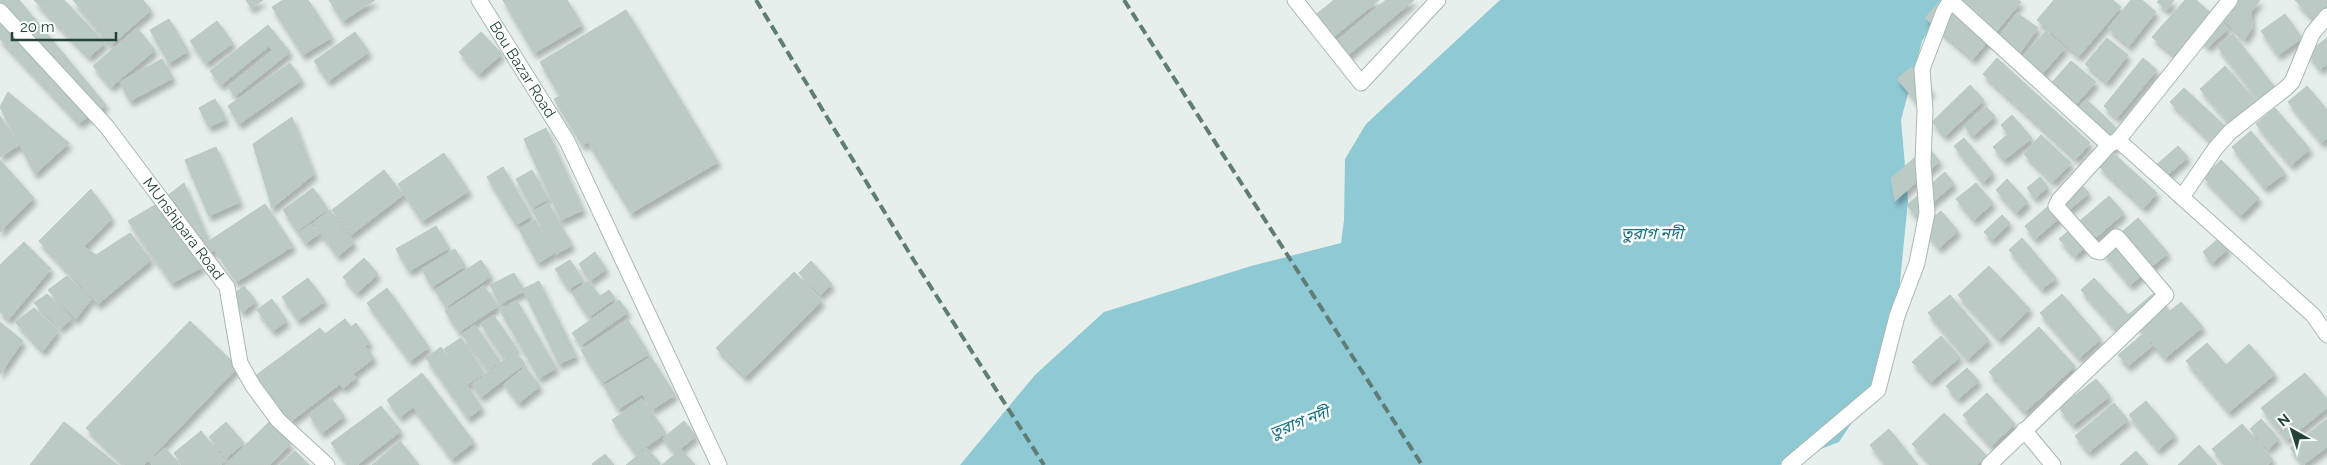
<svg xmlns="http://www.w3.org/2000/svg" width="2327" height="465" font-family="Raleway,'Noto Sans Bengali',sans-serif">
  <defs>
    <filter id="shadow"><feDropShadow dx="3" dy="5.5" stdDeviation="2.5" flood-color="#0004"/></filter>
  </defs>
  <rect width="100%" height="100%" fill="#e6efeb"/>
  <!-- water -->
  <path fill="#8ec9d4" d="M1500 0H1948L1922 41 1901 120 1908 201 1892 362 1839 442 1779 465H960L1035 375 1104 312 1251 266 1341 243 1344 220 1345 159 1366 124Z"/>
  <!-- building -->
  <g fill="#bbcac4" stroke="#b8c9c2" filter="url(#shadow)">
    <path d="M0 0H19L106 105 79 123 0 39Z"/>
    <path d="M34 0H64L105 43 89 57Z"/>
    <path d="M73 0H143L151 10 111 45Z"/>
    <path d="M246 0H263L251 8Z"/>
    <path d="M283 0H308L332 37 303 55 272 7Z"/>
    <path d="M329 0H375L343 21Z"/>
    <path d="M503 0H567L582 25 534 53Z"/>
    <path d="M1334 0H1379L1332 38 1314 16Z"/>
    <path d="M1386 0H1414L1347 56 1336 42Z"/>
    <path d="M1941 0H2018L2021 2 1973 59 1925 18Z"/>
    <path d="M2054 0H2113L2121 7 2079 56 2037 20Z"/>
    <path d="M2131 0H2142L2156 12 2129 46 2108 28Z"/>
    <path d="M2159 0H2174L2167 10 2157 2Z"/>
    <path d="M2185 0H2196L2211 13 2174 55 2152 37Z"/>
    <path d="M2220 0H2260L2251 12 2252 28 2245 39 2212 10Z"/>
    <path d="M2295 0H2327V5L2313 19Z"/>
    <path d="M626 10 718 162 631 213 588 142 582 145 554 99 560 96 540 62Z"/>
    <path d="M2017 13 2038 28 2016 58 1995 43Z"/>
    <path d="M2285 14 2302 38 2278 55 2261 31Z"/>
    <path d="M2219 18 2228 29 2208 47 2199 37Z"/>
    <path d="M169 19 188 51 169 63 150 30Z"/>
    <path d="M217 21 233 43 206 63 190 41Z"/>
    <path d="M268 25 290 52 235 96 228 87 273 51 269 46 221 85 210 71Z"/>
    <path d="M137 28 155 50 111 87 93 66Z"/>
    <path d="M2046 31 2065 48 2036 81 2017 64Z"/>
    <path d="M355 32 369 52 328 81 314 61Z"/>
    <path d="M481 32 502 54 479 74 459 52Z"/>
    <path d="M2233 34 2277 90 2261 102 2217 46Z"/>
    <path d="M2107 38 2128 55 2107 82 2085 64Z"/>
    <path d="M2327 38V64L2320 69 2307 53Z"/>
    <path d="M1997 58 2090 143 2076 159 1983 74Z"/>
    <path d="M2143 58 2157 70 2117 118 2104 106Z"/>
    <path d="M162 59 173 78 130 101 120 82Z"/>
    <path d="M2071 61 2096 82 2071 110 2047 88Z"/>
    <path d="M290 63 302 80 239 124 228 106Z"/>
    <path d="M2225 66 2255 100 2229 122 2200 89Z"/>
    <path d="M1911 67 1932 91 1918 103 1897 79Z"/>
    <path d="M1970 85 1984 100 1945 136 1932 122Z"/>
    <path d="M2307 86 2327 110V138L2322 143 2288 102Z"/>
    <path d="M2184 88 2228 129 2214 144 2170 102Z"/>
    <path d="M8 92 69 143 35 174 0 107Z"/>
    <path d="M215 99 226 119 209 127 199 108Z"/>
    <path d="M2086 99 2125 136 2110 152 2071 115Z"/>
    <path d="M1986 107 1995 116 1973 136 1964 126Z"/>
    <path d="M2275 108 2310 149 2291 165 2256 124Z"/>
    <path d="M2012 115 2032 138 2004 160 1993 147 2008 134 2001 125Z"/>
    <path d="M0 116 19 145 0 157Z"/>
    <path d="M292 117 314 174 272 208 253 144Z"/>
    <path d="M546 128 583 210 561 220 524 139Z"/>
    <path d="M2251 131 2285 173 2265 188 2232 147Z"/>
    <path d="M2041 135 2071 163 2053 182 2024 154Z"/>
    <path d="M1964 138 1993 173 1983 182 1954 146Z"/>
    <path d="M2178 146 2188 157 2165 177 2155 166Z"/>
    <path d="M216 147 240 202 209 216 185 160Z"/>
    <path d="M1927 147 1940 161 1895 201 1891 178Z"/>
    <path d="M2112 152 2157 193 2144 208 2099 166Z"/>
    <path d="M444 153 469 191 422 221 398 184Z"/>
    <path d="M0 160 34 198 0 232Z"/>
    <path d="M2221 160 2259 198 2241 216 2203 177Z"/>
    <path d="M503 167 531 216 516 225 487 177Z"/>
    <path d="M384 170 403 195 351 235 332 210Z"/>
    <path d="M532 170 548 199 532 208 516 179Z"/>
    <path d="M1945 172 1954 184 1916 216 1907 205Z"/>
    <path d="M2040 177 2048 187 2035 198 2027 188Z"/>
    <path d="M2007 179 2028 202 2017 213 1996 190Z"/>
    <path d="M2078 181 2089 193 2035 239 2025 226Z"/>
    <path d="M184 183 213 251 203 255 166 197Z"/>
    <path d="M1976 183 1993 203 1974 220 1956 199Z"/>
    <path d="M313 188 328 209 297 231 283 210Z"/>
    <path d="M91 189 112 218 84 247 96 255 130 233 151 260 98 304 39 241Z"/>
    <path d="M2109 196 2124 213 2075 256 2059 239Z"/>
    <path d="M548 203 572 245 556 254 533 211Z"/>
    <path d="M265 204 293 246 236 282 209 241Z"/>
    <path d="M155 205 203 267 172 283 128 221Z"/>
    <path d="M330 210 354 243 338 256 313 223Z"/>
    <path d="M1941 211 1958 231 1939 248 1922 227Z"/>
    <path d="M2002 215 2010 223 1992 240 1984 232Z"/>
    <path d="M2138 218 2168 253 2130 285 2101 250Z"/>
    <path d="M535 220 554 253 538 263 519 229Z"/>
    <path d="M311 224 319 234 306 243 298 233Z"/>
    <path d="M436 226 449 248 409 271 396 249Z"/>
    <path d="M2022 238 2056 278 2042 289 2009 250Z"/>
    <path d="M2219 238 2228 249 2212 263 2203 252Z"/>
    <path d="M24 242 51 269 9 319 0 312V265Z"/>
    <path d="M455 249 465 266 432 287 422 269Z"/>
    <path d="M595 252 606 269 590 281 579 264Z"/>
    <path d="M364 258 378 274 357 293 343 277Z"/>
    <path d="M481 260 491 276 446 307 435 290Z"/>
    <path d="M570 260 583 280 569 289 555 269Z"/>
    <path d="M811 261 832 284 820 295 799 273Z"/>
    <path d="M1989 266 2030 309 1999 339 1958 295Z"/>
    <path d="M794 272 822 301 745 377 716 348Z"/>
    <path d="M514 273 524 291 500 304 490 285Z"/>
    <path d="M67 276 91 299 76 319 48 290Z"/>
    <path d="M308 278 325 301 298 320 282 297Z"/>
    <path d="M2094 278 2133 320 2119 333 2081 290Z"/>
    <path d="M539 281 576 356 559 364 523 289Z"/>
    <path d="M588 281 600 296 609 290 615 298 589 317 572 293Z"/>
    <path d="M244 286 256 301 243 312 231 296Z"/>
    <path d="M484 286 498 306 459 332 445 311Z"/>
    <path d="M387 288 429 347 410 361 367 303Z"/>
    <path d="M2154 293 2170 311 2181 302 2203 327 2165 358 2128 315Z"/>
    <path d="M47 294 72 318 61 328 34 303Z"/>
    <path d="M2062 294 2101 339 2079 358 2040 313Z"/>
    <path d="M1950 295 1989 340 1968 359 1928 313Z"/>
    <path d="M272 299 287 321 273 331 257 310Z"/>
    <path d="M619 300 628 312 581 345 572 333Z"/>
    <path d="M517 301 556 368 539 378 500 310Z"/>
    <path d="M34 308 58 331 43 351 15 322Z"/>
    <path d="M494 316 517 349 504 358 481 324Z"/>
    <path d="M345 319 351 327 356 323 370 343 365 346 374 358 353 374 356 378 343 388 340 384 291 421 281 408 275 412 255 376 320 328 325 334Z"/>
    <path d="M628 320 649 354 602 383 581 350Z"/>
    <path d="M190 321 238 367 144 465H125L86 428Z"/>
    <path d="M0 322 23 341 0 374Z"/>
    <path d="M475 325 500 361 488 370 462 334Z"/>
    <path d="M2039 327 2075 366 2025 412 1989 372Z"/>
    <path d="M2143 334 2152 346 2128 366 2118 355Z"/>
    <path d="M1941 336 1960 357 1931 382 1912 362Z"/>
    <path d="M461 338 484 373 468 384 444 349Z"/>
    <path d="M2207 343 2226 365 2249 344 2275 374 2229 412 2186 361Z"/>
    <path d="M441 347 482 408 468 418 426 358Z"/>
    <path d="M515 352 525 364 481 397 472 384Z"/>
    <path d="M651 357 675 395 653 409 642 394 618 409 604 386Z"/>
    <path d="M525 367 540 386 519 403 504 384Z"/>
    <path d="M1967 368 1979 381 1958 399 1946 386Z"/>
    <path d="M422 373 474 442 452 459 413 407 400 417 387 400Z"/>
    <path d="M2305 373 2327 399V408L2287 440 2261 408Z"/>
    <path d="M2096 379 2110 396 2073 425 2059 408Z"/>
    <path d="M1987 393 2015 424 1991 446 1963 415Z"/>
    <path d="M331 398 344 416 322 433 309 415Z"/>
    <path d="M642 399 666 433 636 454 612 420Z"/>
    <path d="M2146 401 2175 435 2158 450 2129 415Z"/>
    <path d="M2114 403 2128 420 2089 452 2075 436Z"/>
    <path d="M381 406 401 431 357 465H348L331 443Z"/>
    <path d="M1944 413 1986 455 1977 465H1932L1912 444Z"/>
    <path d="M2261 419 2279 439 2268 449 2250 429Z"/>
    <path d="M2327 419V447L2303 465 2290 448Z"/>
    <path d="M684 421 696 436 675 453 663 438Z"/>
    <path d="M64 422 118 465H30Z"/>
    <path d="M226 422 244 443 226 458 209 437Z"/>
    <path d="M269 422 291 444 269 465H225Z"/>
    <path d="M2242 424 2273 460 2267 465H2226L2212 449Z"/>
    <path d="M1889 429 1918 465H1886L1870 445Z"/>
    <path d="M201 431 225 461 220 465H183L174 453Z"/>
    <path d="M400 441 419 465H372Z"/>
    <path d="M2199 445 2217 465H2178Z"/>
    <path d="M165 448 180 465H152L149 461Z"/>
    <path d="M647 448 660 463 658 465H626Z"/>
    <path d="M681 449 695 465H662Z"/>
    <path d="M295 451 309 465H280Z"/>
    <path d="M2136 451 2148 465H2120Z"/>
    <path d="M605 454 614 465H593L592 464Z"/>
  </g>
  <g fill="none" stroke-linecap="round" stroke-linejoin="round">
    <!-- street casing -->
    <g stroke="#a8b8b2" stroke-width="17">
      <g id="street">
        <path id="s1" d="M479 0 567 141 719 465"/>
        <path d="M1295 0 1361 83 1438 0"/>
        <path d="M1951 1 2109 145 2118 140 2313 315 2327 335"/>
        <path id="s2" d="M0 11 107 127 227 287 240 363 253 386 278 420 327 465"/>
        <path d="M2118 140 2230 0"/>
        <path d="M2182 197 2215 149 2230 132 2286 88 2292 82 2312 34 2327 16"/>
        <path d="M2024 430 2053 465"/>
        <path d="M1789 465 1878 390 1897 316 1917 263 1927 213 1923 163 1925 111 1922 69 1944 11 1951 0"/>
        <path d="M1989 465 2166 295 2118 238 2116 237 2100 252 2096 251 2056 206 2059 200 2109 145"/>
      </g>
    </g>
    <!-- street -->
    <use href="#street" stroke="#fff" stroke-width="15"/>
    <!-- rail -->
    <g stroke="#5f7d75" stroke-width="4" stroke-dasharray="10 5" stroke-linecap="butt">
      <path d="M756 0 913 259 1044 465"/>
      <path d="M1124 0 1422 465"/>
    </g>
  </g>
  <g text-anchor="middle" stroke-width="5" stroke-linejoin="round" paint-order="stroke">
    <!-- street labels -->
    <g font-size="15" fill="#24423a" stroke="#f7fbf9">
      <text dy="5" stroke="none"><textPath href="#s1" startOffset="82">Bou Bazar Road</textPath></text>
      <text dy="5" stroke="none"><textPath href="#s2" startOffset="285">MUnshipara Road</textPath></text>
    </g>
    <!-- water labels -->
    <g font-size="16" font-style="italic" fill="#1c6f80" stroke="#f7fbf9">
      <text x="1652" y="239">তুরাগ নদী</text>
      <text transform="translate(1299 422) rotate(-21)" y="6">তুরাগ নদী</text>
    </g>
  </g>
  <!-- north arrow -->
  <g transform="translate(2292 430) rotate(321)" stroke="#f7fbf9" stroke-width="4" paint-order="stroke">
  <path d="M0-4L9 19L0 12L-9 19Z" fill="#24423a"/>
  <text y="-8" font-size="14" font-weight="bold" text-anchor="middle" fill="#24423a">N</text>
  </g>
  <!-- scale -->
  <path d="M12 32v8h104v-8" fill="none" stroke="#24423a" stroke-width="2.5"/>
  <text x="20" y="32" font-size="15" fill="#24423a" stroke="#f7fbf9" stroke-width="4" paint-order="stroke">20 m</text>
</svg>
